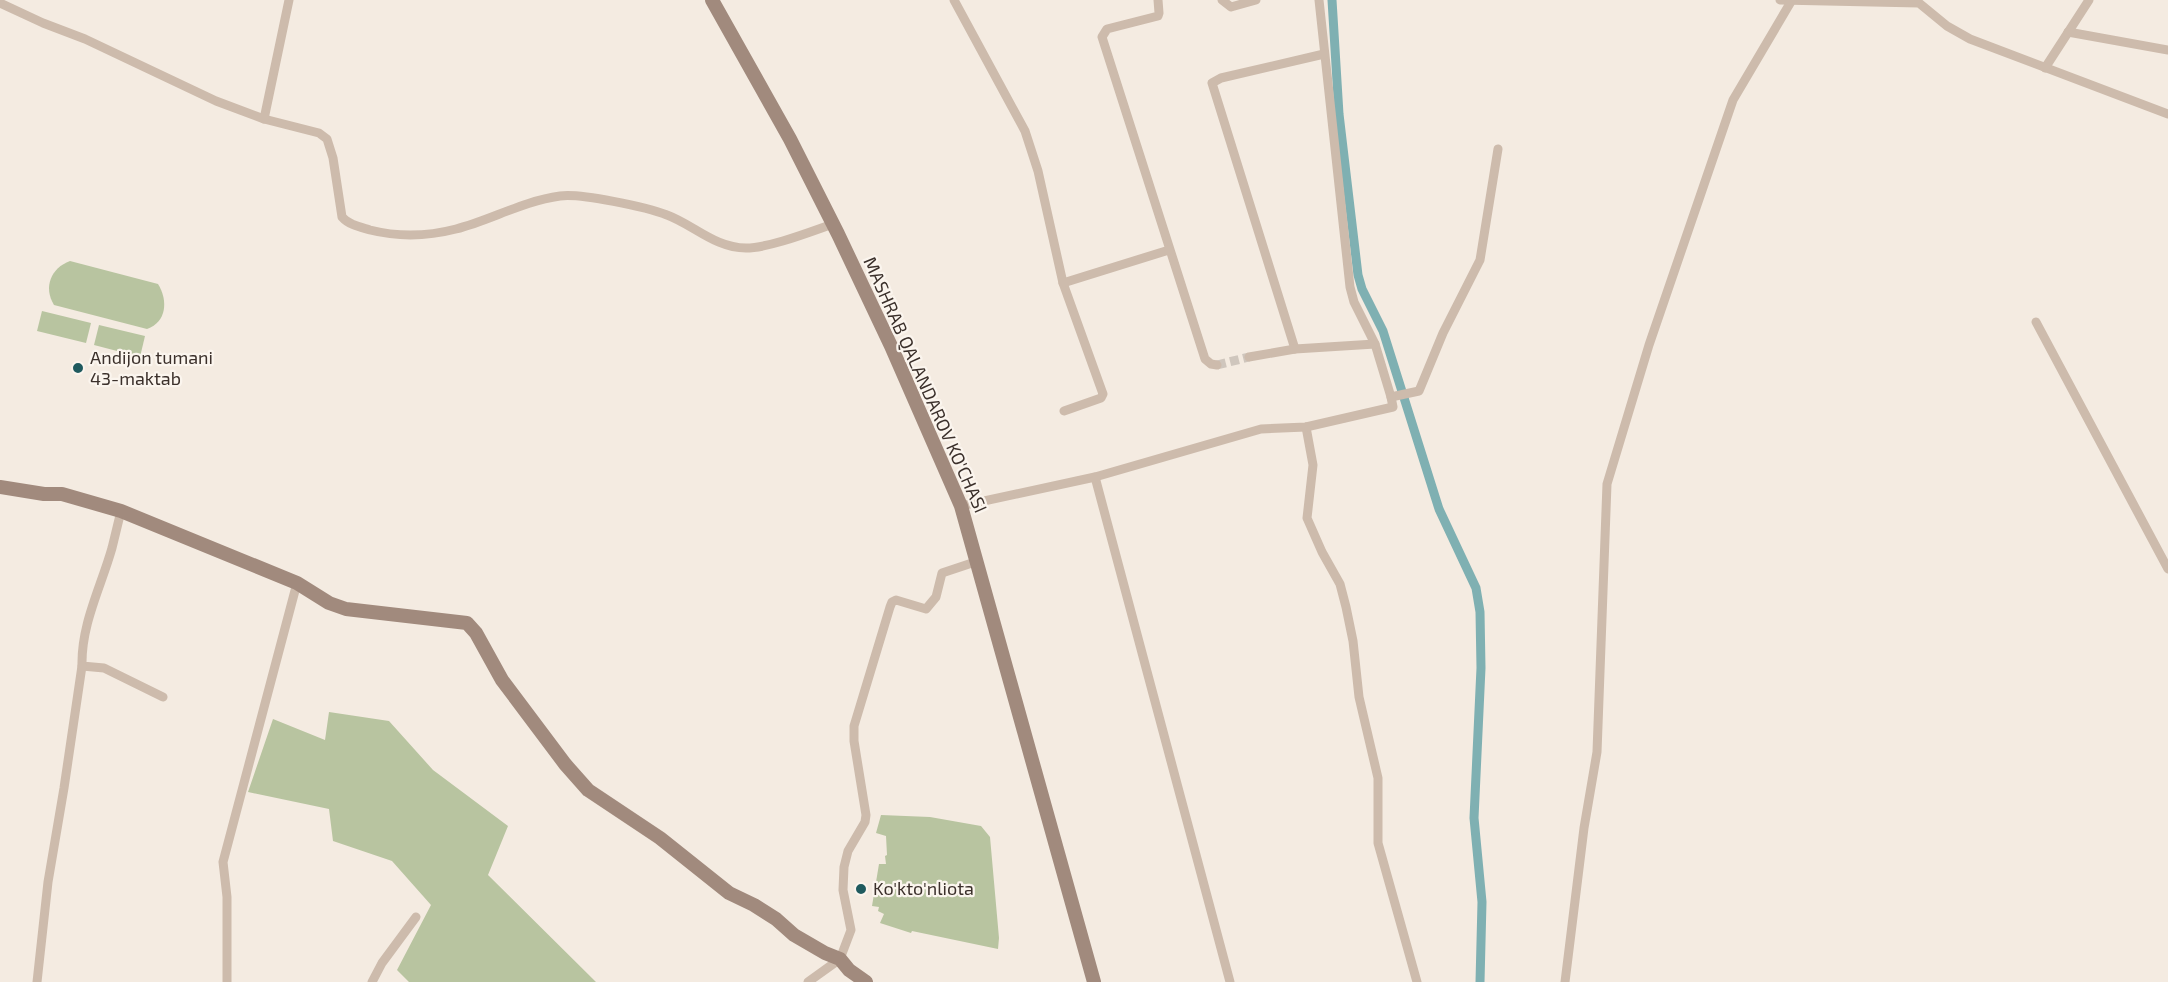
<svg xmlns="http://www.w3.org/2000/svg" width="2168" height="982" font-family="'Exo 2',sans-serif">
  <rect width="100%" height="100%" fill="#f4ebe1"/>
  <!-- green -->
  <g fill="#b8c4a0">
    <path d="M70 261 158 284C168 300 167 322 147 329L54 305C43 287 51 268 70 261Z"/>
    <path d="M42 311 91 323 86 343 37 331Z"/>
    <path d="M99 325 145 336 140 357 94 345Z"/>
    <path d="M329 712 389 721 433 770 508 826 488 875 596 982H409L397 970 431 905 392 861 333 841 329 809 248 792 273 719 325 740Z"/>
    <path d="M881 815 930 817 981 826 990 837 999 938 998 949 912 931 911 933 880 923 884 914 878 911 879 907 872 906 879 864H886L885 856 887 855 886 836 876 833Z"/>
  </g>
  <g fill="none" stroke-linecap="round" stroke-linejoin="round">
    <!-- canal -->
    <path stroke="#7fb0b2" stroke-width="9" d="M1332 0 1339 114 1358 275 1362 289 1383 331 1439 509 1476 588 1480 612 1481 668 1474 818 1482 902 1480 982"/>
    <!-- street-tunnel -->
    <path stroke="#cfc6bd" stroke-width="9" stroke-dasharray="9 4.5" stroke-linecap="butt" d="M1217 365 1249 357"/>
    <!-- street -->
    <g stroke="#cdbbac" stroke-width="9">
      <path d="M954 0 1025 131 1038 171 1063 283 1103 394 1101 398 1064 411"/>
      <path d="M1158 0 1159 13 1158 16 1107 29 1102 37 1205 359 1211 364 1217 365"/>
      <path d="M1222 0 1231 7 1256 0"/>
      <path d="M1319 0 1350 287 1354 302 1375 344 1391 397 1419 391 1443 333 1480 260 1498 149"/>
      <path d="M1780 0 1919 3 1947 26 1970 39 2168 114"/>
      <path d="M0 3 43 23 85 39 216 101 264 119 319 133 327 139 333 158 342 217C349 225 360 227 370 230 398 237 429 236 456 229 491 220 523 201 560 196 580 193 647 207 667 215 694 225 715 248 746 248 769 248 810 232 833 224"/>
      <path d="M2068 32 2168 50"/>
      <path d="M2045 68 2089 0"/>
      <path d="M264 119 289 0"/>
      <path d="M1063 283 1169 250"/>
      <path d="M2036 322 2168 569"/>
      <path d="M1295 349 1212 83 1221 78 1324 54"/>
      <path d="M1249 357 1295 349 1375 344"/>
      <path d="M1306 427 1313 465 1307 518 1322 552 1340 584 1346 607 1353 641 1359 697 1378 778V843L1417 982"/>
      <path d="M1095 477 1230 982"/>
      <path d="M961 506 1095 477 1261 429 1306 427 1393 407 1391 397"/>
      <path d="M121 511C118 523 115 536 112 548 101 587 81 624 82 666L104 668 163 697"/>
      <path d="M37 982 48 882 64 788 82 666"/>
      <path d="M227 982V897L223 862 297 583"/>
      <path d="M372 982 382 963 416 917"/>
      <path d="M808 982 840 959 851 930 843 890 844 867 848 851 865 822 866 815 854 741V726L890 607 892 602 896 600 926 609 936 597 942 573 978 561"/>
      <path d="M1565 982 1584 828 1597 752 1607 484 1649 345 1733 100 1792 0"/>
    </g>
    <!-- secondary -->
    <g stroke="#a18a7d" stroke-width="14">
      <path d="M712 0 790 139 838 234 891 346 961 506 1094 982"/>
      <path d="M0 487 44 494H62L121 511 297 583 329 603 346 609 467 623 476 633 502 680 565 764 588 790 660 838 729 893 754 905 776 919 794 935 825 953 840 959 849 970 866 982"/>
    </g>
  </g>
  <!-- markers -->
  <g fill="#1f5a5e" stroke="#fbf5ee" stroke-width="2">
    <circle cx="78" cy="368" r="6"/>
    <circle cx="861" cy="889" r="6"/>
  </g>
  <g text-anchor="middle" stroke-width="4.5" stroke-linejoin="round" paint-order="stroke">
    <!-- poi labels -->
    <g font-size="18" fill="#3b302b" stroke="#fbf5ee" text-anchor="start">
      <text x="90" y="364">Andijon tumani<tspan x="90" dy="21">43-maktab</tspan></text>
      <text x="873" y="895">Ko'kto'nliota</text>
    </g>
    <!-- street labels -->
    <g font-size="18" fill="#3b302b" stroke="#fbf5ee">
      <text transform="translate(925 385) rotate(66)" y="6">MASHRAB QALANDAROV KO'CHASI</text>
    </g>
  </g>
</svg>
